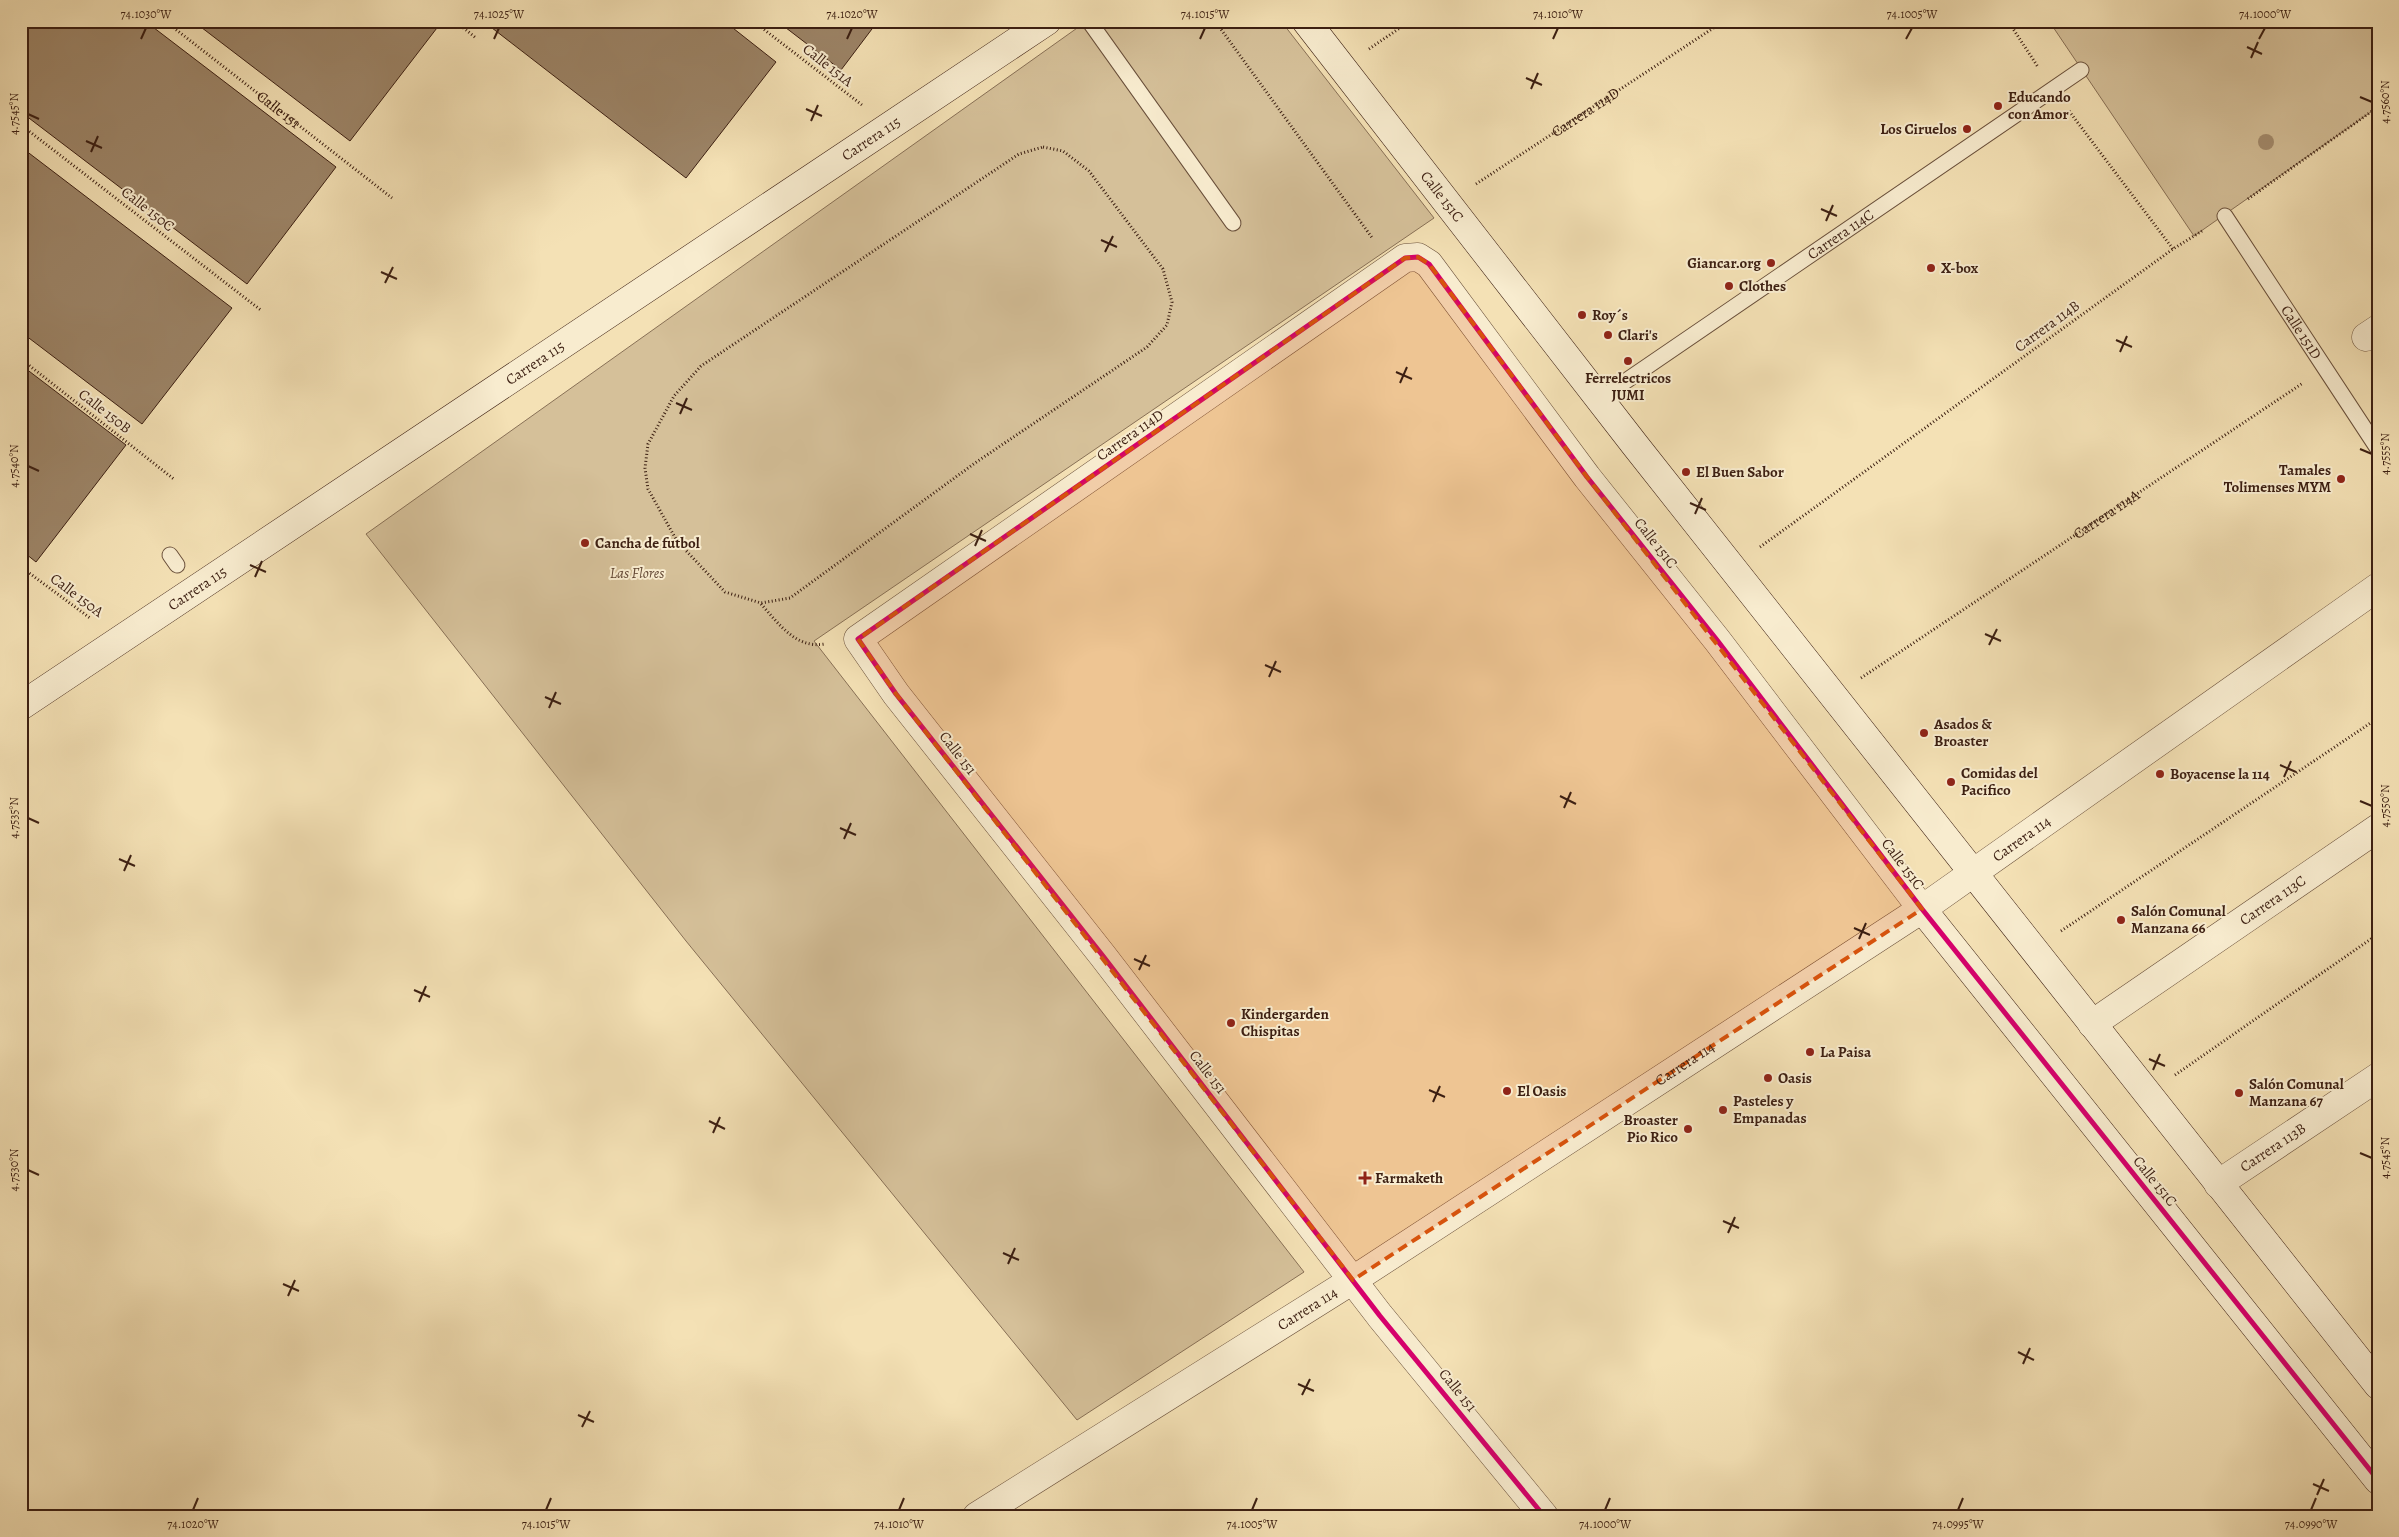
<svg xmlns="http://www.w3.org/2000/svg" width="2399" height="1537" font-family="Alegreya,serif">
  <rect width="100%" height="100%" fill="#f4e1b5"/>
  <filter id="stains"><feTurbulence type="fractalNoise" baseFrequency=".004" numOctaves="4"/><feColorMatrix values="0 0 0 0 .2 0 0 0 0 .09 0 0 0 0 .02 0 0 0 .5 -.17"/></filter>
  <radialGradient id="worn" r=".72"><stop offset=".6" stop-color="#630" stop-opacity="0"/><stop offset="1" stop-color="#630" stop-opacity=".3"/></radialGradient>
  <!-- green -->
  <g fill="#d5c099" stroke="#887056">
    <path d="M1087 21H1281L1434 218 814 641 1304 1272 1077 1420 686 941 366 534Z"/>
    <path d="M2049 21H2378V107L2194 236Z"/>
  </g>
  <!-- building -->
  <g fill="#9c8467" stroke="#3c1f12">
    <path d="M21 21H145L336 167 247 284 21 112Z"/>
    <path d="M193 21H436L440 24 350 141Z"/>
    <path d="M483 21H724L776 62 686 178Z"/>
    <path d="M777 21H878L841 70Z"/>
    <path d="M21 147 232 308 142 424 21 332Z"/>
    <path d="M21 365 126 445 36 562 21 550Z"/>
  </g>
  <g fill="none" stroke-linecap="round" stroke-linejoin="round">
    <!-- lane casing -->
    <g stroke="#6a503b" stroke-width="17">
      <g id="lane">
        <path d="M1089 21 1233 223"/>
        <path id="s4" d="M2225 216 2378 449"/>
        <path id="s5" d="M1601 398 2081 70"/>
        <path d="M170 555 177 565"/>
      </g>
    </g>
    <!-- street casing -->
    <g stroke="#6a503b" stroke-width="29">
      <g id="street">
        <path d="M2366 337 2378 329"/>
        <path id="s6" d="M2092 1024 2378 828"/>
        <path id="s7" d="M2218 1184 2378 1077"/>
        <path id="s8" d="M977 1516 1353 1280 1922 909 2378 587"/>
        <path d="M1544 1516 1380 1316 1103 956 896 694 858 639 1405 258 1418 257 1429 264 1587 477 1717 640 1922 909"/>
      </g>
    </g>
    <!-- secondary casing -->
    <g stroke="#3c1f12" stroke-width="29">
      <g id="secondary">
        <path id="s9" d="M1306 21 1635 445 2378 1385"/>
        <path id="s10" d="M21 706 1047 21"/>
        <path d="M1922 909 2378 1480"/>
      </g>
    </g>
    <!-- path -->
    <g stroke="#3c1f12" stroke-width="3" stroke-dasharray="1 2.5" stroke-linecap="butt">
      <path id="s1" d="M165 21 392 198"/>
      <path d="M455 21 476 38"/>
      <path d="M753 21 862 105"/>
      <path d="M1215 21 1373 239"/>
      <path d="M2008 21 2038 67"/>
      <path d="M1369 49 1410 21"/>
      <path d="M2069 111 2173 249"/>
      <path d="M21 125 262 311"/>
      <path d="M1043 147 1063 151 1089 171 1163 269 1172 302 1167 325 1147 347 975 463 790 598 761 603 725 592 677 541 648 489 645 468 648 444 674 396 701 366 1019 154Z"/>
      <path id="s2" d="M1476 184 1724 21"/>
      <path d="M2248 199 2378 107"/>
      <path d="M21 359 175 480"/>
      <path d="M1760 547 2173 249 2202 231"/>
      <path d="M21 567 90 618"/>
      <path d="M761 604C779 624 796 649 825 644"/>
      <path id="s3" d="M1861 678 2303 383"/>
      <path d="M2061 931 2378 718"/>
      <path d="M2175 1075 2378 934"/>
    </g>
    <!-- lane -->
    <use href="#lane" stroke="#f8eccf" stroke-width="15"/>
    <!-- street -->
    <use href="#street" stroke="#f8eccf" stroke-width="28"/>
    <!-- secondary -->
    <use href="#secondary" stroke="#f8eccf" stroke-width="28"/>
    <!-- cycleway casing -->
    <g stroke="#f8eccf" stroke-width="8">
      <path id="cycleway" d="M1544 1516 1380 1316 1103 956 896 694 858 639 1405 258 1418 257 1429 264 1587 477 1717 640 1922 909 2378 1480"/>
    </g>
    <!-- cycleway -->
    <use href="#cycleway" stroke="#d6006c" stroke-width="5"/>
  </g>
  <!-- trees -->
  <circle fill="#a48c6e" cx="2266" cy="142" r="8"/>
  <!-- marked area -->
  <path fill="#d7530d" fill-opacity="0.2" stroke="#d7530d" stroke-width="4" stroke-dasharray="10 6" stroke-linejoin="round" d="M1418 257 1429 264 1587 477 1922 909 1353 1280 896 694 858 639 1405 258Z"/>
  <!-- ticks -->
  <path fill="none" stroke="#3c1f12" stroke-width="2" d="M141 39 146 28M494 39 499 28M847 39 852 28M1200 39 1205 28M1553 39 1558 28M1906 39 1912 28M2259 39 2265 28M2247 47 2262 54M2251 58 2258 42M1526 78 1542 85M1531 89 1538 73M2360 97 2372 102M806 109 822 116M28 114 39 119M811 121 818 105M86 141 102 148M91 152 98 136M1821 209 1837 216M1826 221 1833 205M1101 240 1117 247M1105 252 1113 236M381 272 397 279M385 283 393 267M2116 340 2132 347M2120 352 2127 336M1396 372 1412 379M1400 383 1407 367M676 403 692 410M680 414 687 398M2360 449 2372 454M28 466 39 471M1690 503 1706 510M1695 514 1702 498M970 534 986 541M975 546 982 530M250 565 266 572M255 577 262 561M1985 634 2001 641M1989 645 1997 629M1265 665 1281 672M1269 677 1276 661M545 697 561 704M549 708 556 692M2280 765 2296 772M2284 777 2291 761M1560 796 1576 804M2360 801 2372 806M1564 808 1571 792M28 818 39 823M840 828 856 835M844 839 851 823M119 859 135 866M124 871 131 855M1854 928 1870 935M1859 939 1866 923M1134 959 1150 966M1139 970 1146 955M414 990 430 997M419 1002 426 986M2149 1059 2165 1066M2153 1070 2160 1054M1429 1090 1445 1097M1433 1102 1440 1086M709 1121 725 1129M713 1133 720 1117M2360 1153 2372 1158M28 1170 39 1175M1723 1221 1739 1228M1728 1233 1735 1217M1003 1253 1019 1260M1008 1264 1015 1248M283 1284 299 1291M288 1296 295 1280M2018 1352 2034 1360M2023 1364 2030 1348M1298 1384 1314 1391M1302 1395 1310 1379M578 1415 594 1422M582 1427 590 1411M2313 1484 2329 1491M2317 1495 2324 1479M193 1510 198 1498M546 1510 551 1498M899 1510 904 1498M1252 1510 1257 1498M1605 1510 1610 1498M1958 1510 1963 1498M2311 1510 2316 1498"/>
  <!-- markers -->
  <g fill="#8f2418" stroke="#f8eccf" stroke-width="2">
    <circle cx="1998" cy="106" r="5"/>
    <circle cx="1967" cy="129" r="5"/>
    <circle cx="1771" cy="263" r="5"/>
    <circle cx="1931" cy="268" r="5"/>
    <circle cx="1729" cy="286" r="5"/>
    <circle cx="1582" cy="315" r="5"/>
    <circle cx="1608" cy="335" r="5"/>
    <circle cx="1628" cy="361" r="5"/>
    <circle cx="1686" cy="472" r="5"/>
    <circle cx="2341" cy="479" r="5"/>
    <circle cx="585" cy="543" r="5"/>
    <circle cx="1924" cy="733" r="5"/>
    <circle cx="2160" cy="774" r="5"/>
    <circle cx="1951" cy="782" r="5"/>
    <circle cx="2121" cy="920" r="5"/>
    <circle cx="1231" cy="1023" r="5"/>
    <circle cx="1810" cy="1052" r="5"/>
    <circle cx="1768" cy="1078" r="5"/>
    <circle cx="1507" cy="1091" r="5"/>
    <circle cx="2239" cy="1093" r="5"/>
    <circle cx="1723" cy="1110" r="5"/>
    <circle cx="1688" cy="1129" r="5"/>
    <path d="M1362.5 1170.5h5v5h5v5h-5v5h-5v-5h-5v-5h5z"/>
  </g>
  <g text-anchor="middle" stroke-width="4" stroke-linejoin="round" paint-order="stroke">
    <!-- street labels -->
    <g font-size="15" fill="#3c1f12" stroke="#f8eccf">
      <text transform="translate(828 65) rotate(38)" y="5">Calle 151A</text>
      <text dy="5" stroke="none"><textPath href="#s1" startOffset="144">Calle 151</textPath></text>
      <text dy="5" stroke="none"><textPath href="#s2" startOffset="131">Carrera 114D</textPath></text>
      <text dy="5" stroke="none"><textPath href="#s10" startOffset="1022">Carrera 115</textPath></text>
      <text dy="5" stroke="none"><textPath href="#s9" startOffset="222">Calle 151C</textPath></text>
      <text transform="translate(148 209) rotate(38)" y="5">Calle 150C</text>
      <text dy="5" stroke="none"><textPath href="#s5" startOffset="290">Carrera 114C</textPath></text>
      <text transform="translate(2047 326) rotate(-36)" y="5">Carrera 114B</text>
      <text dy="5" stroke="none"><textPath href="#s4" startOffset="139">Calle 151D</textPath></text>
      <text dy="5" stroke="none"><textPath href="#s10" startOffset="618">Carrera 115</textPath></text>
      <text transform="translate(105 411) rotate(38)" y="5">Calle 150B</text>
      <text transform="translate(1130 435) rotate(-35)" y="5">Carrera 114D</text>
      <text dy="5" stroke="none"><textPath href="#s3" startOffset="295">Carrera 114A</textPath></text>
      <text transform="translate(1656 543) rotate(52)" y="5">Calle 151C</text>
      <text dy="5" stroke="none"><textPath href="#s10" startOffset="212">Carrera 115</textPath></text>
      <text transform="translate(77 595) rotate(37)" y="5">Calle 150A</text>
      <text transform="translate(958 753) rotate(52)" y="5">Calle 151</text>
      <text dy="5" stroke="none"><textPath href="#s8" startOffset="1245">Carrera 114</textPath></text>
      <text transform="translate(1903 864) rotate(53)" y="5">Calle 151C</text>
      <text dy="5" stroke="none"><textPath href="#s6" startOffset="219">Carrera 113C</textPath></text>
      <text dy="5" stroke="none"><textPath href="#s8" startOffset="840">Carrera 114</textPath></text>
      <text transform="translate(1208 1072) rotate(52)" y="5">Calle 151</text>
      <text dy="5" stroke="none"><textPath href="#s7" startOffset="66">Carrera 113B</textPath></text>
      <text transform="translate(2155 1181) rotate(51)" y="5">Calle 151C</text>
      <text dy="5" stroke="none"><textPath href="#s8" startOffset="390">Carrera 114</textPath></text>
      <text transform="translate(1458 1390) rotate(51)" y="5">Calle 151</text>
    </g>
    <!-- poi labels -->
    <g font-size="15" font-weight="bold" fill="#3c1f12" stroke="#f8eccf" text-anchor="start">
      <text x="2008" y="102">Educando<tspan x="2008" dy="17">con Amor</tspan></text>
      <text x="1957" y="134" text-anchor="end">Los Ciruelos</text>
      <text x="1761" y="268" text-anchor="end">Giancar.org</text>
      <text x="1941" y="273">X-box</text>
      <text x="1739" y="291">Clothes</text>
      <text x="1592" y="320">Roy´s</text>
      <text x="1618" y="340">Clari's</text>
      <text x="1628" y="383" text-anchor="middle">Ferrelectricos<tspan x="1628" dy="17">JUMI</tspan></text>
      <text x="2331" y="475" text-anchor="end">Tamales<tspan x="2331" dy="17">Tolimenses MYM</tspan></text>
      <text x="1696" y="477">El Buen Sabor</text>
      <text x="595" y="548">Cancha de futbol</text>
      <text x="1934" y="729">Asados &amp;<tspan x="1934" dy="17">Broaster</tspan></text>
      <text x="1961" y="778">Comidas del<tspan x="1961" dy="17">Pacifico</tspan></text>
      <text x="2170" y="779">Boyacense la 114</text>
      <text x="2131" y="916">Salón Comunal<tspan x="2131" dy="17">Manzana 66</tspan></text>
      <text x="1241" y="1019">Kindergarden<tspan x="1241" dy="17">Chispitas</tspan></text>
      <text x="1820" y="1057">La Paisa</text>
      <text x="1778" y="1083">Oasis</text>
      <text x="2249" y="1089">Salón Comunal<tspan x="2249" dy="17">Manzana 67</tspan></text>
      <text x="1517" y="1096">El Oasis</text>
      <text x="1733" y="1106">Pasteles y<tspan x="1733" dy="17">Empanadas</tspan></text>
      <text x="1678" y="1125" text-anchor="end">Broaster<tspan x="1678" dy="17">Pio Rico</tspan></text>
      <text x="1375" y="1183">Farmaketh</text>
    </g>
    <!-- park labels -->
    <g font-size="15" font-style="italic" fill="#624734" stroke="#f8eccf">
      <text x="637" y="578">Las Flores</text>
    </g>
  </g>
  <!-- margin -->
  <rect width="2399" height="1537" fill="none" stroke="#f4e1b5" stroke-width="55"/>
  <rect x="28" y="28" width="2344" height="1482" fill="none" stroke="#3c1f12" stroke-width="2"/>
  <g font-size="12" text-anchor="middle" fill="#3c1f12">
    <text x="146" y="18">74.1030°W</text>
    <text x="499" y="18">74.1025°W</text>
    <text x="852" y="18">74.1020°W</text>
    <text x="1205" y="18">74.1015°W</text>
    <text x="1558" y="18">74.1010°W</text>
    <text x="1912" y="18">74.1005°W</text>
    <text x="2265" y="18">74.1000°W</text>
    <text transform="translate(2385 102) rotate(-90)" y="4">4.7560°N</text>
    <text transform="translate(14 114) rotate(-90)" y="4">4.7545°N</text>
    <text transform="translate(2385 454) rotate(-90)" y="4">4.7555°N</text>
    <text transform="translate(14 466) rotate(-90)" y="4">4.7540°N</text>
    <text transform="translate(2385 806) rotate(-90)" y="4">4.7550°N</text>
    <text transform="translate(14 818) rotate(-90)" y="4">4.7535°N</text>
    <text transform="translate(2385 1158) rotate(-90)" y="4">4.7545°N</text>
    <text transform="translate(14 1170) rotate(-90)" y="4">4.7530°N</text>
    <text x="193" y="1528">74.1020°W</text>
    <text x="546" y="1528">74.1015°W</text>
    <text x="899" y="1528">74.1010°W</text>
    <text x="1252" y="1528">74.1005°W</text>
    <text x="1605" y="1528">74.1000°W</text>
    <text x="1958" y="1528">74.0995°W</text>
    <text x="2311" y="1528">74.0990°W</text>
  </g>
  <rect width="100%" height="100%" filter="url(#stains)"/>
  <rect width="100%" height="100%" fill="url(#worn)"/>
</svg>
